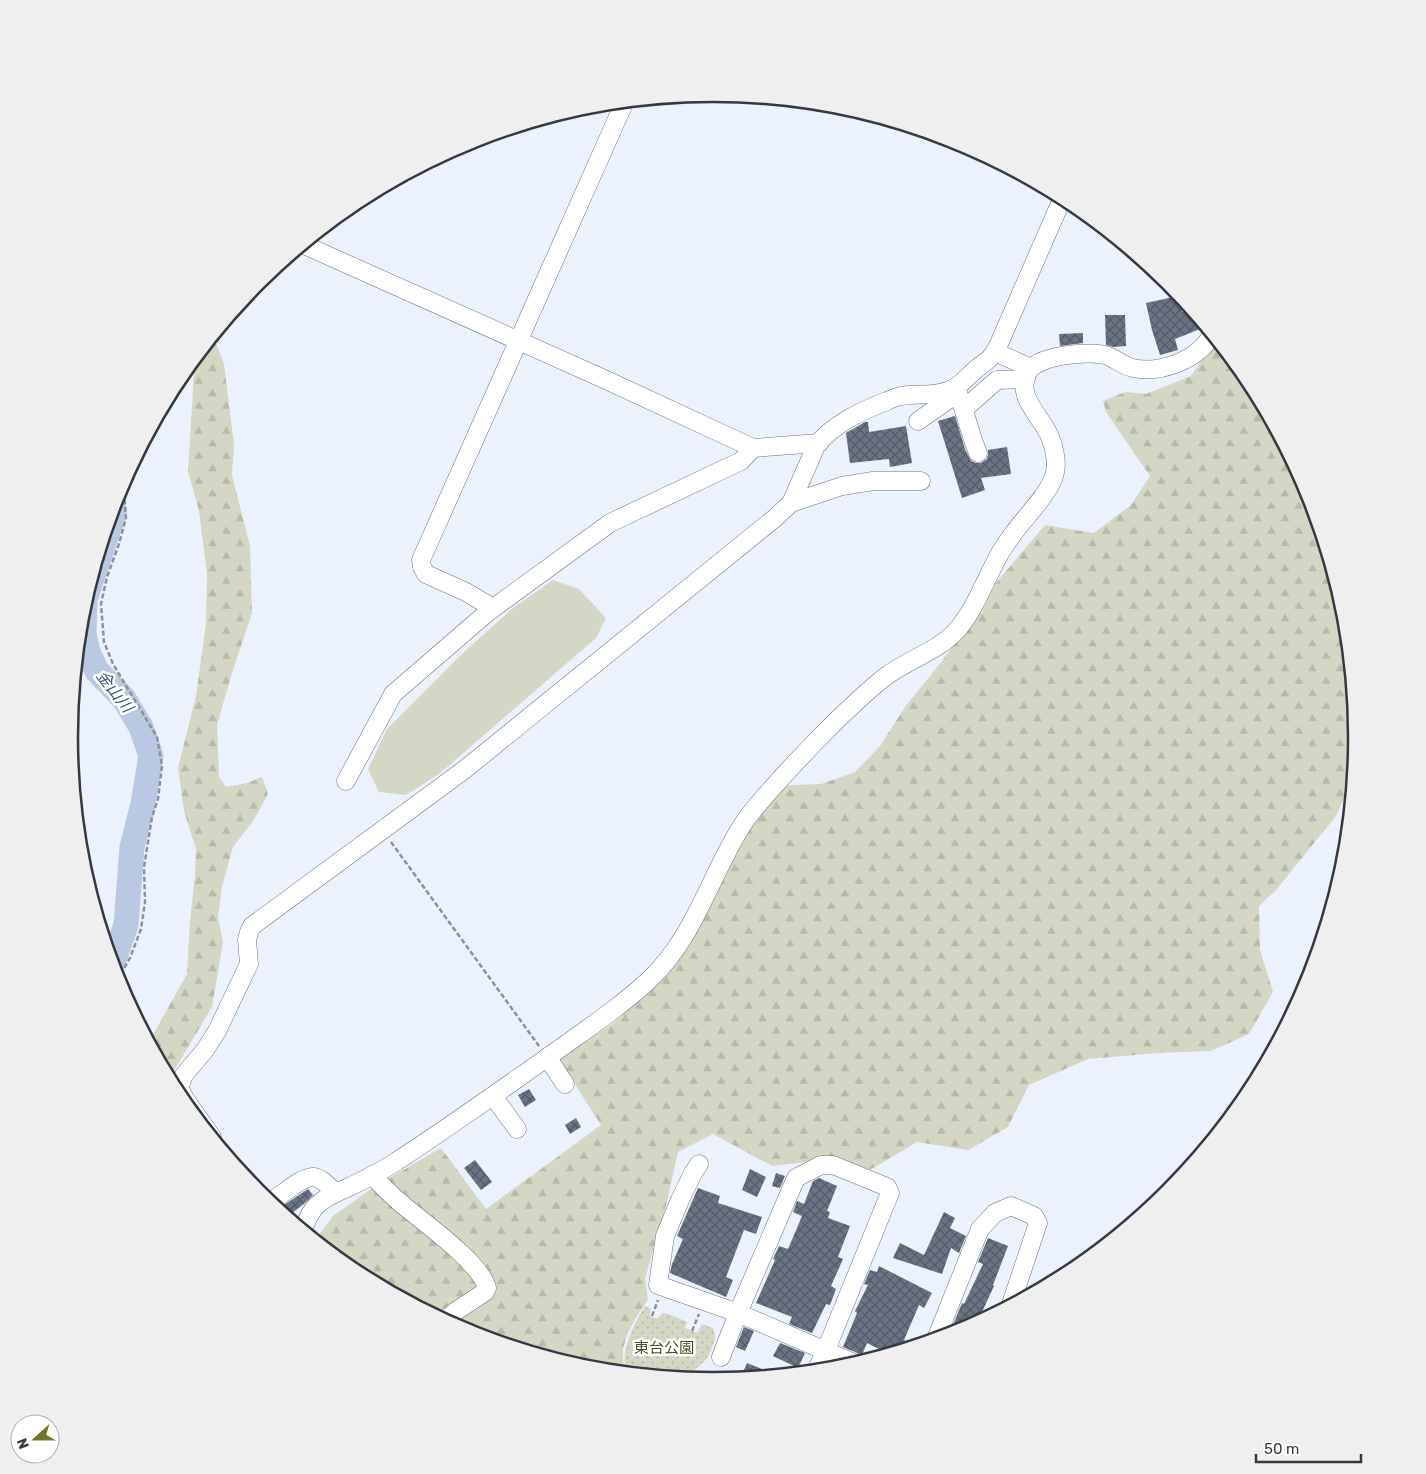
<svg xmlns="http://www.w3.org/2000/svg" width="1426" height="1474" font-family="Rubik,'Noto Sans JP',sans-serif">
  <defs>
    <pattern id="forest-firs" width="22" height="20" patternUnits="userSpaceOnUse" patternTransform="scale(1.25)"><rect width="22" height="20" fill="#d4d7c3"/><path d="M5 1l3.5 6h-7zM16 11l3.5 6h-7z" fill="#b7b9a9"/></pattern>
    <pattern id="park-dots" width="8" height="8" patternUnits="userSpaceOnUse" patternTransform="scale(1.25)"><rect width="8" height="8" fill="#d4d7c3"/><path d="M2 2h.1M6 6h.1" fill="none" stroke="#b7b9a9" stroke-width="1.8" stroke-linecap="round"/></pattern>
    <pattern id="building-cross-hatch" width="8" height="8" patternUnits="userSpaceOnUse" patternTransform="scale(1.25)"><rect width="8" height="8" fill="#6a7484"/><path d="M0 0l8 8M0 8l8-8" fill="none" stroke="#545b68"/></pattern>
  </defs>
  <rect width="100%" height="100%" fill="#ebf2fd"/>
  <!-- green -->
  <path fill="#d4d7c3" d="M553 580 579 589 606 618 596 638 439 774 406 795 379 792 368 769 387 729 463 653 513 608Z"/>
  <!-- forest -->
  <g fill="url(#forest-firs)">
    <path d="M215 341 224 364 234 445 232 475 250 546 252 613 232 673 217 725 219 777 226 787 247 783 262 777 268 794 253 821 233 847 222 886 218 918 223 942 212 1007 169 1079 149 1042 187 974 190 922 195 875 196 849 184 811 178 768 196 696 206 624 207 574 199 511 188 471 195 357 207 343Z"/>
    <path d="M1219 342 1249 379 1308 491 1345 612 1357 737 1353 778 1336 816 1276 890 1259 906 1260 950 1273 992 1249 1034 1211 1051 1159 1053 1088 1059 1029 1085 1008 1127 968 1150 917 1142 870 1170 833 1159 772 1166 713 1134 678 1152 665 1210 654 1246 645 1279 648 1300C634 1319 614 1350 627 1373L587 1369 466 1332 355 1273 315 1240 333 1216 374 1187 441 1148 486 1209 601 1125 558 1058 611 1025 648 993 682 948 730 868 743 835 770 786 821 784 855 772 880 746 905 707 942 661 996 583 1045 525 1094 533 1131 505 1150 476 1106 412 1103 401 1125 392 1146 394 1191 376 1206 354Z"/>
  </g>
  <!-- park -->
  <path fill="url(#park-dots)" d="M645 1306 651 1309 650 1316 657 1319 662 1313 669 1314 687 1322 685 1328 697 1333 702 1324 713 1328C717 1337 714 1341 711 1350 706 1365 689 1375 674 1377 662 1379 644 1374 631 1373 629 1370 625 1366 625 1363 622 1348 637 1318 645 1306Z"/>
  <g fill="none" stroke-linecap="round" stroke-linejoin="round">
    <!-- river -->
    <path stroke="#b9c9e3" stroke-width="25" d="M112 965 126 925 132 847 143 804 151 756 141 727 124 699 97 671 88 652 84 634 85 599 114 514 113 507"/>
  </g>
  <!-- building -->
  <g fill="url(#building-cross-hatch)">
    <path d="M1178 296 1182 312 1191 309 1200 329 1175 339 1178 350 1160 355 1152 330 1146 303Z"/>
    <path d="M1105 315H1125L1126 346 1113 347 1106 345Z"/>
    <path d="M1083 333V343L1060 346 1059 334Z"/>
    <path d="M955 416 965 449 971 461 976 463H981L987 459 988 455V450L1007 447 1011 474 981 478 985 490 962 498 938 421Z"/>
    <path d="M865 422H868L869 432 906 426 912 463 890 467 889 459 850 463 846 433Z"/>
    <path d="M529 1089 536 1100 525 1107 518 1095Z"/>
    <path d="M576 1118 581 1127 570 1134 565 1125Z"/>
    <path d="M475 1160 492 1182 481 1190 464 1168Z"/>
    <path d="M750 1169 766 1177 757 1197 742 1190Z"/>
    <path d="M776 1173 785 1176 780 1188 772 1186Z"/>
    <path d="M819 1178 837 1186 827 1211 830 1212 828 1218 850 1226 838 1257 843 1259 831 1286 836 1289 830 1305 826 1304 812 1333 789 1324 792 1317 756 1303 775 1260 773 1259 779 1246 788 1249 797 1228 802 1216 793 1212 797 1201 804 1204 813 1181Z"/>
    <path d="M698 1188 720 1196 718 1203 762 1217 756 1234 744 1230 726 1277 733 1280 726 1297 670 1273 672 1264 683 1239 677 1236Z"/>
    <path d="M308 1189 313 1195 305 1203 287 1217 278 1209Z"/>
    <path d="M944 1212 955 1218 950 1228 966 1236 959 1253 951 1248 942 1274 893 1258 900 1243 924 1255Z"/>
    <path d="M988 1238 1008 1246 993 1285 994 1286 977 1323 958 1333 951 1330 962 1303 964 1304 983 1264 978 1262Z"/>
    <path d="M879 1266 932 1293 924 1308 919 1305 904 1340 916 1345 889 1354 867 1343 862 1355 843 1347 857 1313 855 1311 868 1285 864 1284 870 1270 877 1272Z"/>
    <path d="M744 1327 754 1331 745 1351 736 1347Z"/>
    <path d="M780 1343 805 1353 798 1368 773 1356Z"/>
    <path d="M747 1363 762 1369 758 1377 740 1379Z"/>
  </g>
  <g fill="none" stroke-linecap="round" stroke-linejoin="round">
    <!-- minor casing -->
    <g stroke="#687281" stroke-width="19">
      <g id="minor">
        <path d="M302 244 604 379 753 448 819 443"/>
        <path d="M995 352 1031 368"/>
        <path d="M964 409 997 380 1026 379"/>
        <path d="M918 421 948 400 956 388C965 409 969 432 978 453"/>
        <path d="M791 503 842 486 873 481H921"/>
        <path d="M493 608 466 592 426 574 422 567 421 560 625 101"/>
        <path d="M346 781 393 694 488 612 610 523 741 461 753 448"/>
        <path d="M547 1057 565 1084"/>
        <path d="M493 1096 517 1129"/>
        <path d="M212 1137 185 1099 180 1089 181 1082 184 1075 205 1050 217 1031 249 964 247 940 249 932 252 926 464 770 775 518 791 503 816 446C833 424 861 411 887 401 891 399 896 397 901 396 919 393 938 397 954 388 962 384 968 376 975 370 986 361 991 360 998 346L1063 197"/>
        <path d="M699 1164 693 1173 680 1200 665 1236 658 1285 738 1313 856 1364"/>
        <path d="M372 1175C382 1186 392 1196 403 1205 424 1223 481 1263 487 1288L485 1292 456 1311 445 1321"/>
        <path d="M269 1202C281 1197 301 1176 314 1177 322 1178 330 1188 336 1193"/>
        <path d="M303 1230C306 1222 310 1212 316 1206 325 1197 336 1193 347 1188 364 1180 381 1172 397 1161 448 1128 498 1092 548 1057 582 1032 618 1009 649 980 686 946 703 898 726 854 732 842 739 829 747 818 770 788 797 761 823 734 843 714 863 694 885 677 907 660 938 651 956 631 975 610 984 582 998 557 1002 549 1008 541 1013 534 1025 517 1048 495 1054 476 1059 463 1053 441 1046 429 1036 412 1016 393 1028 372 1037 355 1091 350 1108 356 1116 359 1123 366 1133 368 1160 374 1199 360 1212 334"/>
        <path d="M936 1339 980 1229 995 1213 1011 1206 1034 1216 1038 1223 1011 1304"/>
        <path d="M721 1357 738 1313 796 1178 821 1165H833L887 1187 890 1193 826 1350 816 1371"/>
      </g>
    </g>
    <!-- path -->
    <g stroke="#8b919a" stroke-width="2.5" stroke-dasharray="5 2.5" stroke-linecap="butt">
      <path d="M391 842 539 1046"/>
      <path d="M117 981 130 958 141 929 145 902 144 867 152 817 158 799 162 766 157 737 113 664 104 642 101 604 107 577 119 544 126 518 124 488 122 483"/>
      <path d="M652 1316 658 1300"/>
      <path d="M692 1331 699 1314"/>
    </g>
    <!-- minor -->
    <use href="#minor" stroke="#fff" stroke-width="18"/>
  </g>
  <g text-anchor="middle" stroke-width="5" stroke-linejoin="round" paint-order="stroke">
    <!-- park labels -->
    <g font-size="15" fill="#484d1d" stroke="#fff">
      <text x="664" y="1353">東台公園</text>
    </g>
    <!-- water labels -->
    <g font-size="16" font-style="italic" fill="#3d567c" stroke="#fff">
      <text transform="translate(115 691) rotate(52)" y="6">金山川</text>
    </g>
  </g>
  <!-- crop -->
  <path d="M0 0H1426V1474H0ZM78 737a635 635 0 1 1 1270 0a635 635 0 1 1-1270 0Z" fill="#efeff0" fill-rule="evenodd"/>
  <path fill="none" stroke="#343940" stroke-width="2.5" d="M78 737a635 635 0 1 1 1270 0a635 635 0 1 1-1270 0Z"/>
  <!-- north arrow -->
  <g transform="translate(35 1439) rotate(249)"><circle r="24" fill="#ffffff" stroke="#aeb0b3"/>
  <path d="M0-4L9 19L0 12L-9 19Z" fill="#707823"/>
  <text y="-8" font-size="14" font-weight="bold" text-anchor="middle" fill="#343940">N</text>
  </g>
  <!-- scale -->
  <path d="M1256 1454v8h105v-8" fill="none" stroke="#343940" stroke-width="2.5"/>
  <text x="1264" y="1454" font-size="15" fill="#343940" stroke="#ffffff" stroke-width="4" paint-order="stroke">50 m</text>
</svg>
